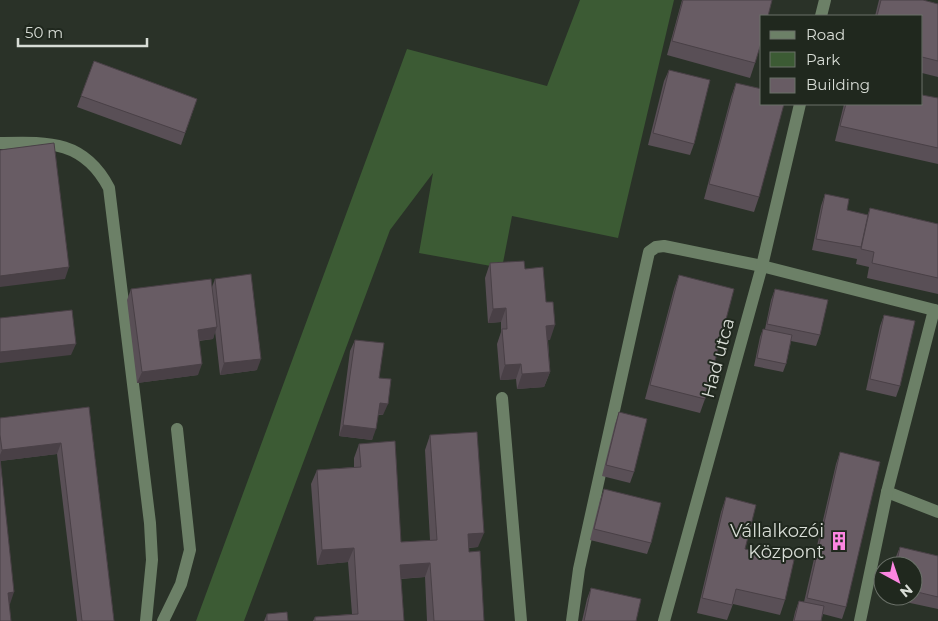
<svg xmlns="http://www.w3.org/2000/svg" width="938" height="621" font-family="Montserrat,sans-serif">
  <rect width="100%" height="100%" fill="#2a3228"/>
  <!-- green -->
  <path fill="#3c5b34" d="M580 0H674L618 238 512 216 502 268 419 253 433 173 390 230 244 621H196L407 49 547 86Z"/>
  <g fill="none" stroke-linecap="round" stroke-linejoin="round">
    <!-- minor -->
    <g stroke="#6c8067" stroke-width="12">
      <path d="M821 16 825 0"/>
      <path d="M0 143C48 142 84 140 109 188L150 523 152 560 146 621"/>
      <path d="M502 398 521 621"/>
      <path d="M887 492 938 512"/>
      <path d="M163 621 181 584 190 550 177 429"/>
      <path d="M572 621 579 569 649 252 656 247 664 246 762 266 938 311"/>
      <path d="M664 621 762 266 800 104"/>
      <path d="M860 621 887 492 934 310"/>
    </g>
  </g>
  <!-- wall -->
  <g fill="#594f56">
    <path d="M682 0H772L755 63 750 78 667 55Z"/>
    <path d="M879 0H923L938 4V77L922 73V16H875Z"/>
    <path d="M94 61 197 99 181 145 77 107Z"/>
    <path d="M669 70 694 144 690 155 648 145 664 81Z"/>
    <path d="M736 83 759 197 754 212 704 199 731 97Z"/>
    <path d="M938 98V164L835 141 844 104H922Z"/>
    <path d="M825 194 847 210 867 217 870 208 938 224V294L867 278 869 267 856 264 857 259 812 250 821 206Z"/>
    <path d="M490 263 525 269 546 302 550 340H548L550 372 544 387 517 389 516 379 500 380 497 344 501 332V322L488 323 485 278Z"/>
    <path d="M679 275 705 399 700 413 645 399 674 289Z"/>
    <path d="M215 279 257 370 220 375 215 331 213 339 199 341 198 375 137 383 127 300 131 289 212 287Z"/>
    <path d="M775 289 820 335 816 346 791 341 786 364 783 372 754 366 760 337 763 329H765L771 300Z"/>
    <path d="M884 315 900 386 896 397 866 390 880 326Z"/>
    <path d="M355 340 379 378 383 415H378L372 440 339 436 350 351Z"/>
    <path d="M89 407 114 621H77L57 454 0 461 10 604H9L0 621V418Z"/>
    <path d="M619 412 634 472 630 483 602 476 615 424Z"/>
    <path d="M430 435 478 547 469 548V552L484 621H427L425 577 401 579 404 621H313L315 617 352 614 348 562 317 565 311 484 317 470 354 467V458L359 444 401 542 430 540 425 450Z"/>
    <path d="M840 452 846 607 842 619 823 614 821 621H793L795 612 799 601 804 602 836 464Z"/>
    <path d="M604 489 651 543 647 554 590 540 600 500Z"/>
    <path d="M726 497 745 549 785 600 780 615 733 604 727 620 697 613 721 512Z"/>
    <path d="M900 547 938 556V609L887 598 888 596H913V566H894L895 559Z"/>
    <path d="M591 588 636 621H582L587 599Z"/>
    <path d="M267 614 288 621H264Z"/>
  </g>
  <!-- shaded-wall -->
  <g fill="#494046">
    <path d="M69 267 65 279 0 287V276Z"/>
    <path d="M506 308 501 322 488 323 493 309Z"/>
    <path d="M555 325 550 340 541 341 546 326Z"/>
    <path d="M217 327 213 339 194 341 198 330Z"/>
    <path d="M76 344 71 355 0 363V352Z"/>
    <path d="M261 359 257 370 220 375 224 363Z"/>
    <path d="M202 364 198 375 137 383 142 372Z"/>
    <path d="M521 364 516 379 500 380 505 365Z"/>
    <path d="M550 372 544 387 517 389 522 374Z"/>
    <path d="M380 403 388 404 383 415 376 414Z"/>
    <path d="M343 425 376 429 372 440 339 436Z"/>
    <path d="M61 443 57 454 0 461V455L2 450Z"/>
    <path d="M484 533 478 547 463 548 468 534Z"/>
    <path d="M354 548 348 562 317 565 322 550Z"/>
    <path d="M430 563 425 577 395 579 400 565Z"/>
    <path d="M14 592 10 604 4 605 8 593Z"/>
  </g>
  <!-- building -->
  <g fill="#685c64" stroke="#494046">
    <path d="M683 0H772L768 16H762V40L755 63 672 41Z"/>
    <path d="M881 0H923L938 4V61L922 57V16H877Z"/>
    <path d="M94 61 197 99 185 133 81 96Z"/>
    <path d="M669 70 710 80 694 144 653 133Z"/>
    <path d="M736 83 762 89V104H784L759 197 709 184Z"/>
    <path d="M922 95 938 98V148L840 126 846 104H922Z"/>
    <path d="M54 143 69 267 0 276V150Z"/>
    <path d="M825 194 849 199 847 210 868 215 861 247 816 239Z"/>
    <path d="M870 208 938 224V278L872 263 874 252 861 249Z"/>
    <path d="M524 261 525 269 543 267 546 302H553L555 325 546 326 550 372 522 374 521 364 505 365 502 329H507L506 308 493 309 490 263Z"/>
    <path d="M251 274 261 359 224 363 215 279Z"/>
    <path d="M679 275 734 289 705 399 650 385Z"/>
    <path d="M211 279 217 327 198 330 202 364 142 372 131 289Z"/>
    <path d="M775 289 828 300 820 335 767 324Z"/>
    <path d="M72 310 76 344 0 352V318Z"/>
    <path d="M884 315 915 321 900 386 870 379Z"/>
    <path d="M763 329 792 335 786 364 757 358Z"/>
    <path d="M355 340 384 343 379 378 391 379 388 404 380 403 376 429 343 425Z"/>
    <path d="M89 407 114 621H82L61 443 2 450 0 435V418Z"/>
    <path d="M619 412 647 419 634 472 606 465Z"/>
    <path d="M477 432 484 533 468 534 469 552 480 551 484 621H434L430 563 400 565 404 621H315V617L358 614 354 548 322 550 317 470 361 467 359 444 395 441 401 542 437 540 430 435Z"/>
    <path d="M840 452 880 462 846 607 807 598Z"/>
    <path d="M0 458 14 592 8 593 11 621H0Z"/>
    <path d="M604 489 661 503 651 543 594 529Z"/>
    <path d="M726 497 756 505 745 549 794 560 785 600 736 589 732 605 702 598Z"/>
    <path d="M900 547 938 556V597L913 591V566H896Z"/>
    <path d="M591 588 641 599 636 621H584Z"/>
    <path d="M799 601 824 606 821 621H794Z"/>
    <path d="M287 612 288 621H267V614Z"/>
  </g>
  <!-- icons -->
  <defs>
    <g id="building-bare" transform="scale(1.5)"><path d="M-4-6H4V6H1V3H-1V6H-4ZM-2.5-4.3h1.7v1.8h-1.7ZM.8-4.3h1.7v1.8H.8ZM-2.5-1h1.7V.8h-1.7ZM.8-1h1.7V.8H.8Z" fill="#fd86e2" stroke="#20281e" stroke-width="2.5" paint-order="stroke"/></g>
  </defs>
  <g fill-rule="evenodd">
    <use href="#building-bare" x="839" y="541"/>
  </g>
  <g text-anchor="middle" stroke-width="4" stroke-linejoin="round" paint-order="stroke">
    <!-- street labels -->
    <g font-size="18" fill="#d8ddd6" stroke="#20281e">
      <text transform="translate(718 358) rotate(-75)" y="6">Had utca</text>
    </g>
    <!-- poi labels -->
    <g font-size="18" fill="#d8ddd6" stroke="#20281e" text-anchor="end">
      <text x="824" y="537">Vállalkozói<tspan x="824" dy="21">Központ</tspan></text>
    </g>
  </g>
  <!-- legend -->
  <rect x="760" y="15" width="162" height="90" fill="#20281e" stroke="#6a7068"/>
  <rect x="770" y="31" width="25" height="8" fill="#6c8067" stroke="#6a7068"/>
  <text x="806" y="40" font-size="15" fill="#d8ddd6">Road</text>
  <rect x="770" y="52" width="25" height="15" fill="#3c5b34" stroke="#6a7068"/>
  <text x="806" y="65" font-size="15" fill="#d8ddd6">Park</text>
  <rect x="770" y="78" width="25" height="15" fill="#685c64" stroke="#6a7068"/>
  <text x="806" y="90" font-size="15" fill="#d8ddd6">Building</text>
  <!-- north arrow -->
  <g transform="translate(898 581) rotate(140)"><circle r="24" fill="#20281e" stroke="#6a7068"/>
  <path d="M0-4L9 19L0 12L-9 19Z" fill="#fd86e2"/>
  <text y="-8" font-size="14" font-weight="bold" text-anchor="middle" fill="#d8ddd6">N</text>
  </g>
  <!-- scale -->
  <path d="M18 38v8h129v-8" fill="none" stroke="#d8ddd6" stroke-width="2.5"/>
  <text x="25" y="38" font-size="15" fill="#d8ddd6" stroke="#20281e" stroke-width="4" paint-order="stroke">50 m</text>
</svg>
